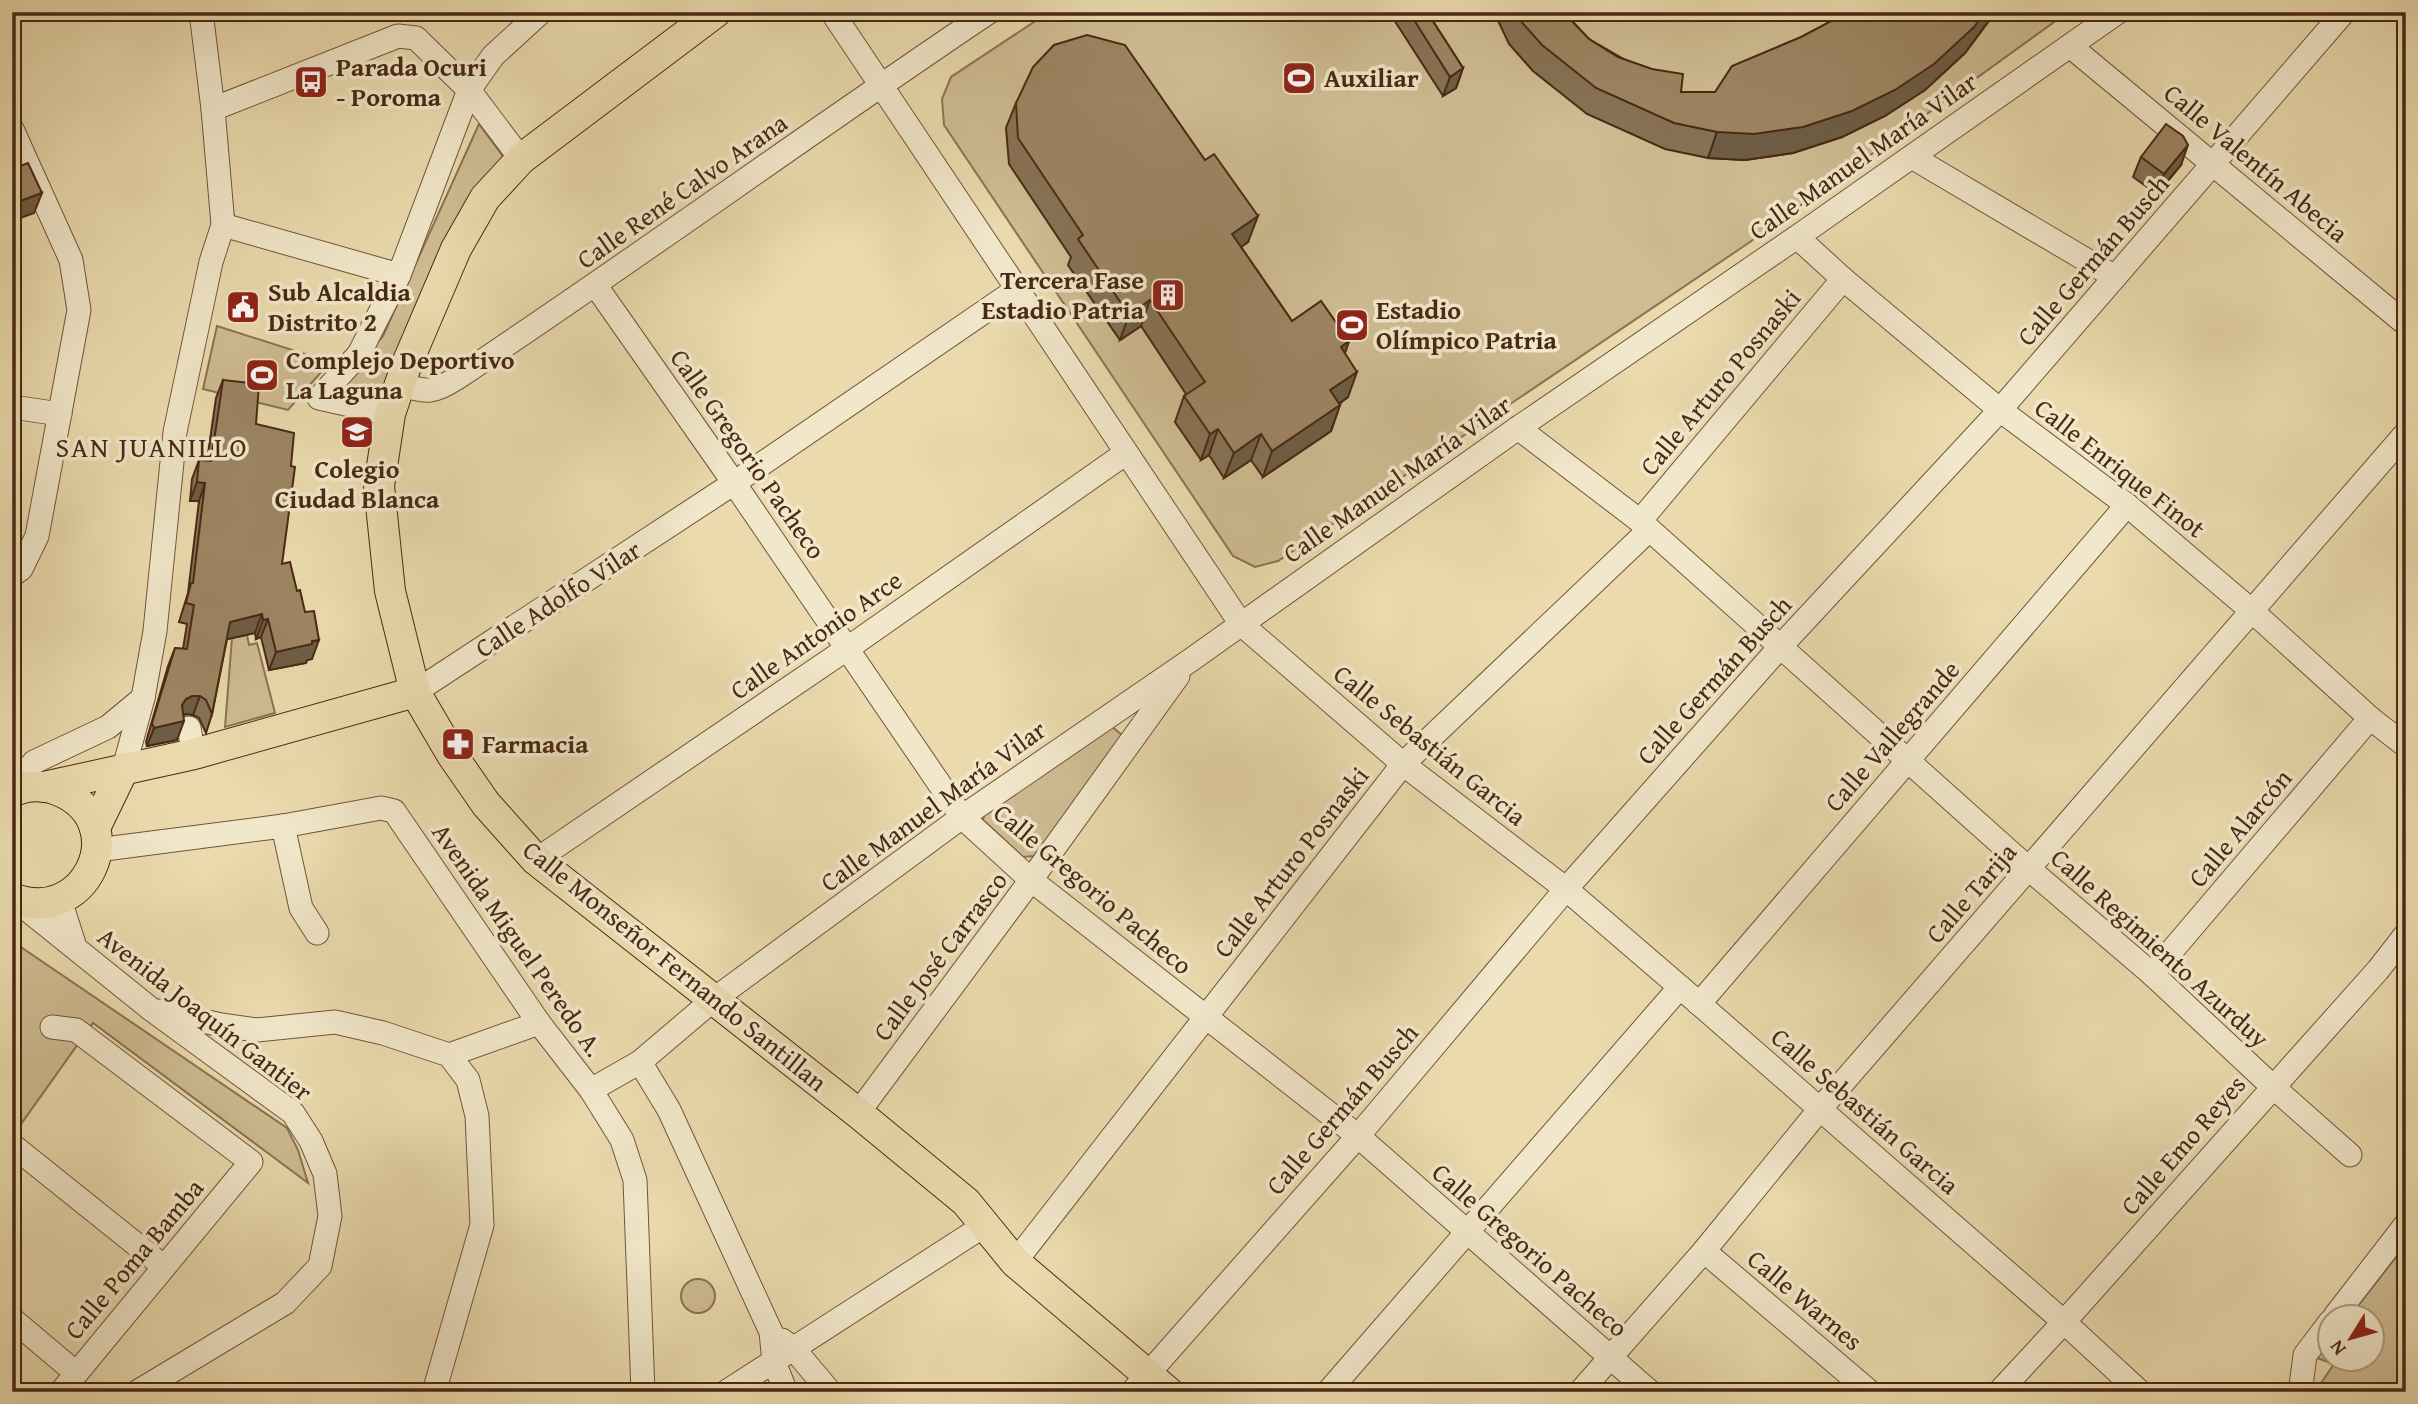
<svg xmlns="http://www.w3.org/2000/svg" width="2418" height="1404" font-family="'Gentium Book Plus',serif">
  <rect width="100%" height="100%" fill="#eadaad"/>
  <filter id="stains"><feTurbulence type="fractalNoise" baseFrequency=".00286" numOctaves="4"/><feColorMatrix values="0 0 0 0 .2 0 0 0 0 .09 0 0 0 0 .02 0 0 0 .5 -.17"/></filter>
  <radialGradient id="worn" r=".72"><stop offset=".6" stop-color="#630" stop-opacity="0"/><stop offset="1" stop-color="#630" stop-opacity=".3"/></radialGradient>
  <!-- green -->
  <g fill="#cfbc93" stroke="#8c7253" stroke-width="2">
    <path d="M1049 12H2068L1750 242 1278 561 1255 567 1233 556 944 125 942 99 951 77Z"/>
    <path d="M479 124 505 159 378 405 341 394V387L383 336Z"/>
    <path d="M217 326 330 362 288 410 203 389Z"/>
    <path d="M247 635 249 645 257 643 275 713 225 727 232 638Z"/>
    <path d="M1111 726 1122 735 1035 856 1023 857 983 820 985 811Z"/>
    <path d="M12 941 287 1128 298 1150 308 1183 93 1023 21 1124 12 1126Z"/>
    <path d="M2406 1244V1374L2386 1392H2315L2334 1364 2317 1358 2330 1341V1358H2372V1316H2350Z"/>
    <circle cx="698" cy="1296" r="17"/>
  </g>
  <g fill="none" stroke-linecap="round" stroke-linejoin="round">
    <!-- minor casing -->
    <g stroke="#71553a" stroke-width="25">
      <g id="minor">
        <path d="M832 12 1241 624 1403 764 1566 889 1680 987 2064 1322 2140 1392"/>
        <path d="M2070 46 2406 324"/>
        <path d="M213 109 398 36 416 38 469 90 521 159"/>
        <path d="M12 129 71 260 79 310 37 536 21 569 12 575"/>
        <path d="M1912 157 2115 277"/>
        <path d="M223 225 399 275 469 90 493 56 541 12"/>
        <path d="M1797 237 1843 279 2000 410 2127 505 2252 611 2370 718 2406 746"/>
        <path d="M596 286 734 483 962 817 1031 880 1358 1136 1650 1392"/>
        <path d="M400 384C428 393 432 393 457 378 636 259 810 132 989 12"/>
        <path d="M12 407 60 414"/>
        <path d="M390 414 319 398 359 354 399 275"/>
        <path d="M1518 428 1640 521 2029 869 2152 974 2272 1086 2350 1155"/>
        <path d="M1640 521 1843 279"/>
        <path d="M415 692 734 483 1016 290"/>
        <path d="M189 728 194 754"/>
        <path d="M124 768 143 698 155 631 175 432 211 262 223 225 213 109 201 12"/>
        <path d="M12 787 34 762 108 727 143 698"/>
        <path d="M283 826 301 908 317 933"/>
        <path d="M97 850 283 826 381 808 394 811 539 1023 591 1090 622 1140 635 1180 643 1392"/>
        <path d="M536 860 848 648 1126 453"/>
        <path d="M14 899 152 1010 293 1113 311 1141 325 1174 330 1216 320 1266 285 1303 137 1392"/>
        <path d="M60 900 75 947"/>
        <path d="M2152 974 2370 718"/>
        <path d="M1699 1004 2127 505"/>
        <path d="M159 1011 221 1025 257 1030 335 1022 383 1033 449 1055 468 1080 477 1116 482 1225 434 1392"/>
        <path d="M52 1027 76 1030 251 1162 61 1392"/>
        <path d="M449 1055 539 1023"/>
        <path d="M640 1062 669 1110 771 1332 774 1362 786 1392"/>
        <path d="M591 1090 640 1062 713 1000 962 817 1188 662 1518 428 1797 237 2118 12"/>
        <path d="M858 1113 1031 880 1178 676"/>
        <path d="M12 1145 163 1266"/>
        <path d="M1704 1251 1870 1392"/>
        <path d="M1015 1262 1403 764 1649 530"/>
        <path d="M2335 1316 2406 1224"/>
        <path d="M12 1319 76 1373"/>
        <path d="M782 1340 793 1348 830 1392"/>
        <path d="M726 1392 985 1225"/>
        <path d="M1132 1392 1358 1136 1566 889 1780 647 2000 410 2344 12"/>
        <path d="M1328 1392 1680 987"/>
        <path d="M1580 1392 1704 1251 1820 1109 2406 433"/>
        <path d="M1999 1392 2064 1322 2378 970 2406 934"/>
        <path d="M2297 1392 2301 1386 2305 1355 2330 1322"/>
      </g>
    </g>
    <!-- major casing -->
    <g stroke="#492913" stroke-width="32">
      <g id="major">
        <path d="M716 12 521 159 485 198 456 249 406 366 390 414 379 486 390 591 415 692 452 755 486 804 536 860 858 1113 966 1202 1015 1262 1168 1392"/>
        <path d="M44 787 194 754 415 692"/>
        <path d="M12 792C29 784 48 785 64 793 132 827 85 927 12 898"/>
        <path d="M95 828 124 768"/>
      </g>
    </g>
    <!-- minor -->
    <use href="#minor" stroke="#f1e7ca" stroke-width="23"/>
    <!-- major -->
    <use href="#major" stroke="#eadaad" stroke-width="30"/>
  </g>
  <!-- wall -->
  <g fill="#877255" stroke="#492913" stroke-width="2">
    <path d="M1389 12H1427L1463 68 1456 88 1443 96Z"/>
    <path d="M1494 12H1565L1569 18 1589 39 1681 92H1715L1992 17 1965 53 1925 90 1885 116 1842 137 1793 153 1745 160 1708 158 1665 149 1587 114 1533 71 1509 44Z"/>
    <path d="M1016 103 1248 242 1241 247 1292 321 1349 341 1345 353 1348 397 1339 404 1340 405 1331 431 1263 477 1251 460 1224 478 1209 455 1201 460 1175 422 1184 396 1186 394 1141 326 1120 340 1068 265 1071 257 1009 164 1006 128Z"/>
    <path d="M2141 157 2181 165 2157 194 2133 177Z"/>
    <path d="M223 380 256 424 282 564 312 659 307 660 306 663 269 670 261 637 256 639 255 633 227 639 212 714 206 733 199 718 193 715 186 714 183 716 177 740 147 746 146 742 168 666 175 648 183 649 187 624 179 622 188 593 199 501H190L192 479 199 460 207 461 216 398Z"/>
  </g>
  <!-- shaded-wall -->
  <g fill="#6e5d45" stroke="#492913" stroke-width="2">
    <path d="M1985 12H1995L1965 53 1925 90 1885 116 1842 137 1793 153 1745 160 1708 158 1717 132Z"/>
    <path d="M1463 68 1456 88 1443 96 1450 77Z"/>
    <path d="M2188 145 2181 165 2157 194 2164 174Z"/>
    <path d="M42 193 34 213 12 221V204Z"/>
    <path d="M1258 216 1248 242 1222 260 1232 234Z"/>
    <path d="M1150 300 1141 326 1120 340 1129 315Z"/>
    <path d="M1349 341 1340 367 1341 347Z"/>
    <path d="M1357 372 1348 397 1321 416 1330 390Z"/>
    <path d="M1340 405 1331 431 1263 477 1272 451Z"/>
    <path d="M1218 429 1209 455 1201 460 1210 434Z"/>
    <path d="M1261 434 1251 460 1224 478 1234 453Z"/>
    <path d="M197 482 205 483 199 501H190Z"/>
    <path d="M262 614 255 633 223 640 230 622Z"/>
    <path d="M268 619 261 637 256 639 263 620Z"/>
    <path d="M319 640 312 659 307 660 306 663 269 670 276 652Z"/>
    <path d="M192 696H200L193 715 186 714 179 718 184 721 177 740 147 746 154 728 182 705 186 699Z"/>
  </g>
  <!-- building -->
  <g fill="#9d8563" stroke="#492913" stroke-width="2">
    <path d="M1409 12H1427L1463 68 1450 77Z"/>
    <path d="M1516 12H1565L1569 18 1589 39 1618 57 1652 69 1683 74 1681 92H1715L1732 66 1801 37 1848 12H1985L1974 27 1934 64 1895 90 1852 111 1803 127 1754 134 1717 132 1674 123 1596 88 1542 45 1518 18Z"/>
    <path d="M1087 35 1125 45 1205 160 1214 154 1258 216 1232 234 1292 321 1321 301 1349 341 1341 347 1357 372 1330 390 1340 405 1272 451 1261 434 1234 453 1218 429 1210 434 1184 396 1205 382 1150 300 1129 315 1078 239 1083 235 1018 138 1016 103 1033 67 1054 45Z"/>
    <path d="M2166 124 2183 136 2188 145 2164 174 2141 157Z"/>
    <path d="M28 163 42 193 12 204V169Z"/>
    <path d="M223 380 259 384 256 424 294 433 291 466 295 467 282 564 290 562 297 591 300 590 305 612 314 611 319 640 312 641V644L276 652 268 619 263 620 262 614 230 622 212 714 206 700 200 696H192L186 699 182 705 184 721 154 728 152 723 175 648 187 649 194 605 186 603 191 583H193L205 483 197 482 199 460 211 461Z"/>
  </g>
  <!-- icons -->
  <defs>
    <g id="stadium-square" transform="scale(1.75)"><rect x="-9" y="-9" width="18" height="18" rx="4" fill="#8f2418" stroke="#f1e7ca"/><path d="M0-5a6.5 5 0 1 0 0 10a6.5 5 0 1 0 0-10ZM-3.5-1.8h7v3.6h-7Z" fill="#fff"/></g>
    <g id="bus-square" transform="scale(1.75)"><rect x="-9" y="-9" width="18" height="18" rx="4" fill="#8f2418" stroke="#f1e7ca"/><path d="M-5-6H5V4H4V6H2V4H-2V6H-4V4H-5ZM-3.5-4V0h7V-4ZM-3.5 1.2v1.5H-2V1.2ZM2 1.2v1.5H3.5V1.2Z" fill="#fff"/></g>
    <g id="building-square" transform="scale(1.75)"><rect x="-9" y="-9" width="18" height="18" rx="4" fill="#8f2418" stroke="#f1e7ca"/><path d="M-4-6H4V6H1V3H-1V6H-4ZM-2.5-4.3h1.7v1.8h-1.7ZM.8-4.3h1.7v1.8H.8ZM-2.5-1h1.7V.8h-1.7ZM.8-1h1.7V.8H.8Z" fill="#fff"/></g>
    <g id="civic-square" transform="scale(1.75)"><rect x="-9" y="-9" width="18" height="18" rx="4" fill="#8f2418" stroke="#f1e7ca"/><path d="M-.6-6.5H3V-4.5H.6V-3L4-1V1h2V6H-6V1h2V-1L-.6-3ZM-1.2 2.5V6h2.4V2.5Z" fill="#fff"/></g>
    <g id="school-square" transform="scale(1.75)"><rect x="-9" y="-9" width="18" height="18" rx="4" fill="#8f2418" stroke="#f1e7ca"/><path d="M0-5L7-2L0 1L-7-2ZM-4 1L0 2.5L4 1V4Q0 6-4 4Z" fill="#fff"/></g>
    <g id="pharmacy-square" transform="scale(1.75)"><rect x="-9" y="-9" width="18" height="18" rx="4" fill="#8f2418" stroke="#f1e7ca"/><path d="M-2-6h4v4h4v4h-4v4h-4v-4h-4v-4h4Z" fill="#fff"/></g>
  </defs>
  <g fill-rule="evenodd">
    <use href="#stadium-square" x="1299" y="78"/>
    <use href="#bus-square" x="311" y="82"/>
    <use href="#building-square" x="1168" y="295"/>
    <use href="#civic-square" x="243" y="307"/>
    <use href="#stadium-square" x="1352" y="325"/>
    <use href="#stadium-square" x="262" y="375"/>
    <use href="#school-square" x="357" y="432"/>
    <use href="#pharmacy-square" x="458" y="744"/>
  </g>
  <g text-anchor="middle" stroke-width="7" stroke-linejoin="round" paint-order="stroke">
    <!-- poi labels -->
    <g font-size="26" font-weight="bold" fill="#492913" stroke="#f1e7ca" text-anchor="start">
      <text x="336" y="76">Parada Ocuri<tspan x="336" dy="30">- Poroma</tspan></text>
      <text x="1324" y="87">Auxiliar</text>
      <text x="1144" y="289" text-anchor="end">Tercera Fase<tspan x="1144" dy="30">Estadio Patria</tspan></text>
      <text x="268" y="301">Sub Alcaldia<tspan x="268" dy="30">Distrito 2</tspan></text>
      <text x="1376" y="319">Estadio<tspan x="1376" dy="30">Olímpico Patria</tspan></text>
      <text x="286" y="369">Complejo Deportivo<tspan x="286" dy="30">La Laguna</tspan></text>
      <text x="357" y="478" text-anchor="middle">Colegio<tspan x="357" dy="30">Ciudad Blanca</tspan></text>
      <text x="482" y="753">Farmacia</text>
    </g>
    <!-- street labels -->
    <g font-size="26" fill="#492913" stroke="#f1e7ca">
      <text transform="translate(1863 156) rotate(-35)" y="9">Calle Manuel María Vilar</text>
      <text transform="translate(2256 163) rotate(40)" y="9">Calle Valentín Abecia</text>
      <text transform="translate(682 191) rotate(-35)" y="9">Calle René Calvo Arana</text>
      <text transform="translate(2093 260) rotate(-49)" y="9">Calle Germán Busch</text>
      <text transform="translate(1720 382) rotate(-50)" y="9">Calle Arturo Posnaski</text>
      <text transform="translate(748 454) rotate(55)" y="9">Calle Gregorio Pacheco</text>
      <text transform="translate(2120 468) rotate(38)" y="9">Calle Enrique Finot</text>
      <text transform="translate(1397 479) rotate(-35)" y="9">Calle Manuel María Vilar</text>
      <text transform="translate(558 599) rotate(-33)" y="9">Calle Adolfo Vilar</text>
      <text transform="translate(816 635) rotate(-35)" y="9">Calle Antonio Arce</text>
      <text transform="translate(1714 680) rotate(-48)" y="9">Calle Germán Busch</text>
      <text transform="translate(1892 736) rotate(-49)" y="9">Calle Vallegrande</text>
      <text transform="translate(1430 745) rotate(39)" y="9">Calle Sebastián Garcia</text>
      <text transform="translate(933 806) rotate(-36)" y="9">Calle Manuel María Vilar</text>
      <text transform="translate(2240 828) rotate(-50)" y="9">Calle Alarcón</text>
      <text transform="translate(1291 862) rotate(-52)" y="9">Calle Arturo Posnaski</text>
      <text transform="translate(1093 889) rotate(40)" y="9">Calle Gregorio Pacheco</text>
      <text transform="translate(1971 893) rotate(-49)" y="9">Calle Tarija</text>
      <text transform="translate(518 940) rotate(55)" y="9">Avenida Miguel Peredo A.</text>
      <text transform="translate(2160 948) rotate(42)" y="9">Calle Regimiento Azurduy</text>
      <text transform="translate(940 956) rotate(-53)" y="9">Calle José Carrasco</text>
      <text transform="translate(675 966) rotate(39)" y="9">Calle Monseñor Fernando Santillan</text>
      <text transform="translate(205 1014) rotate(38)" y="9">Avenida Joaquín Gantier</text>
      <text transform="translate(1342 1109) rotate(-49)" y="9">Calle Germán Busch</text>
      <text transform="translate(1865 1111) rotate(41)" y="9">Calle Sebastián Garcia</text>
      <text transform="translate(2183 1145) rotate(-49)" y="9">Calle Emo Reyes</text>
      <text transform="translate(1530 1250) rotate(41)" y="9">Calle Gregorio Pacheco</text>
      <text transform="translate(134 1259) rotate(-50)" y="9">Calle Poma Bamba</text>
      <text transform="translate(1805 1300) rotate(40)" y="9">Calle Warnes</text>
    </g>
    <!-- neighbourhood labels -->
    <g font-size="28" letter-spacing="2" fill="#492913" stroke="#f1e7ca">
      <text x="152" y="457">SAN JUANILLO</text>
    </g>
  </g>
  <!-- margin -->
  <rect width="2418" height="1404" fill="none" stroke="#eadaad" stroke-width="42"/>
  <rect x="14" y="14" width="2390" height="1376" fill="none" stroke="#492913" stroke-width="3.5"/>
  <rect x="21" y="21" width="2376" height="1362" fill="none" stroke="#492913" stroke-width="2"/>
  <!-- north arrow -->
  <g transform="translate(2351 1338) rotate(233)"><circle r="33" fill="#f1e7ca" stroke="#ae9b81" stroke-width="2"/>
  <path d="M0-5L12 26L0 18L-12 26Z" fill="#8f2418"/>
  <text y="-10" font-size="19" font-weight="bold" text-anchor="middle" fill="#492913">N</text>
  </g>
  <rect width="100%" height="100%" filter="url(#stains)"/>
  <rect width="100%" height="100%" fill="url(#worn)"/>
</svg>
